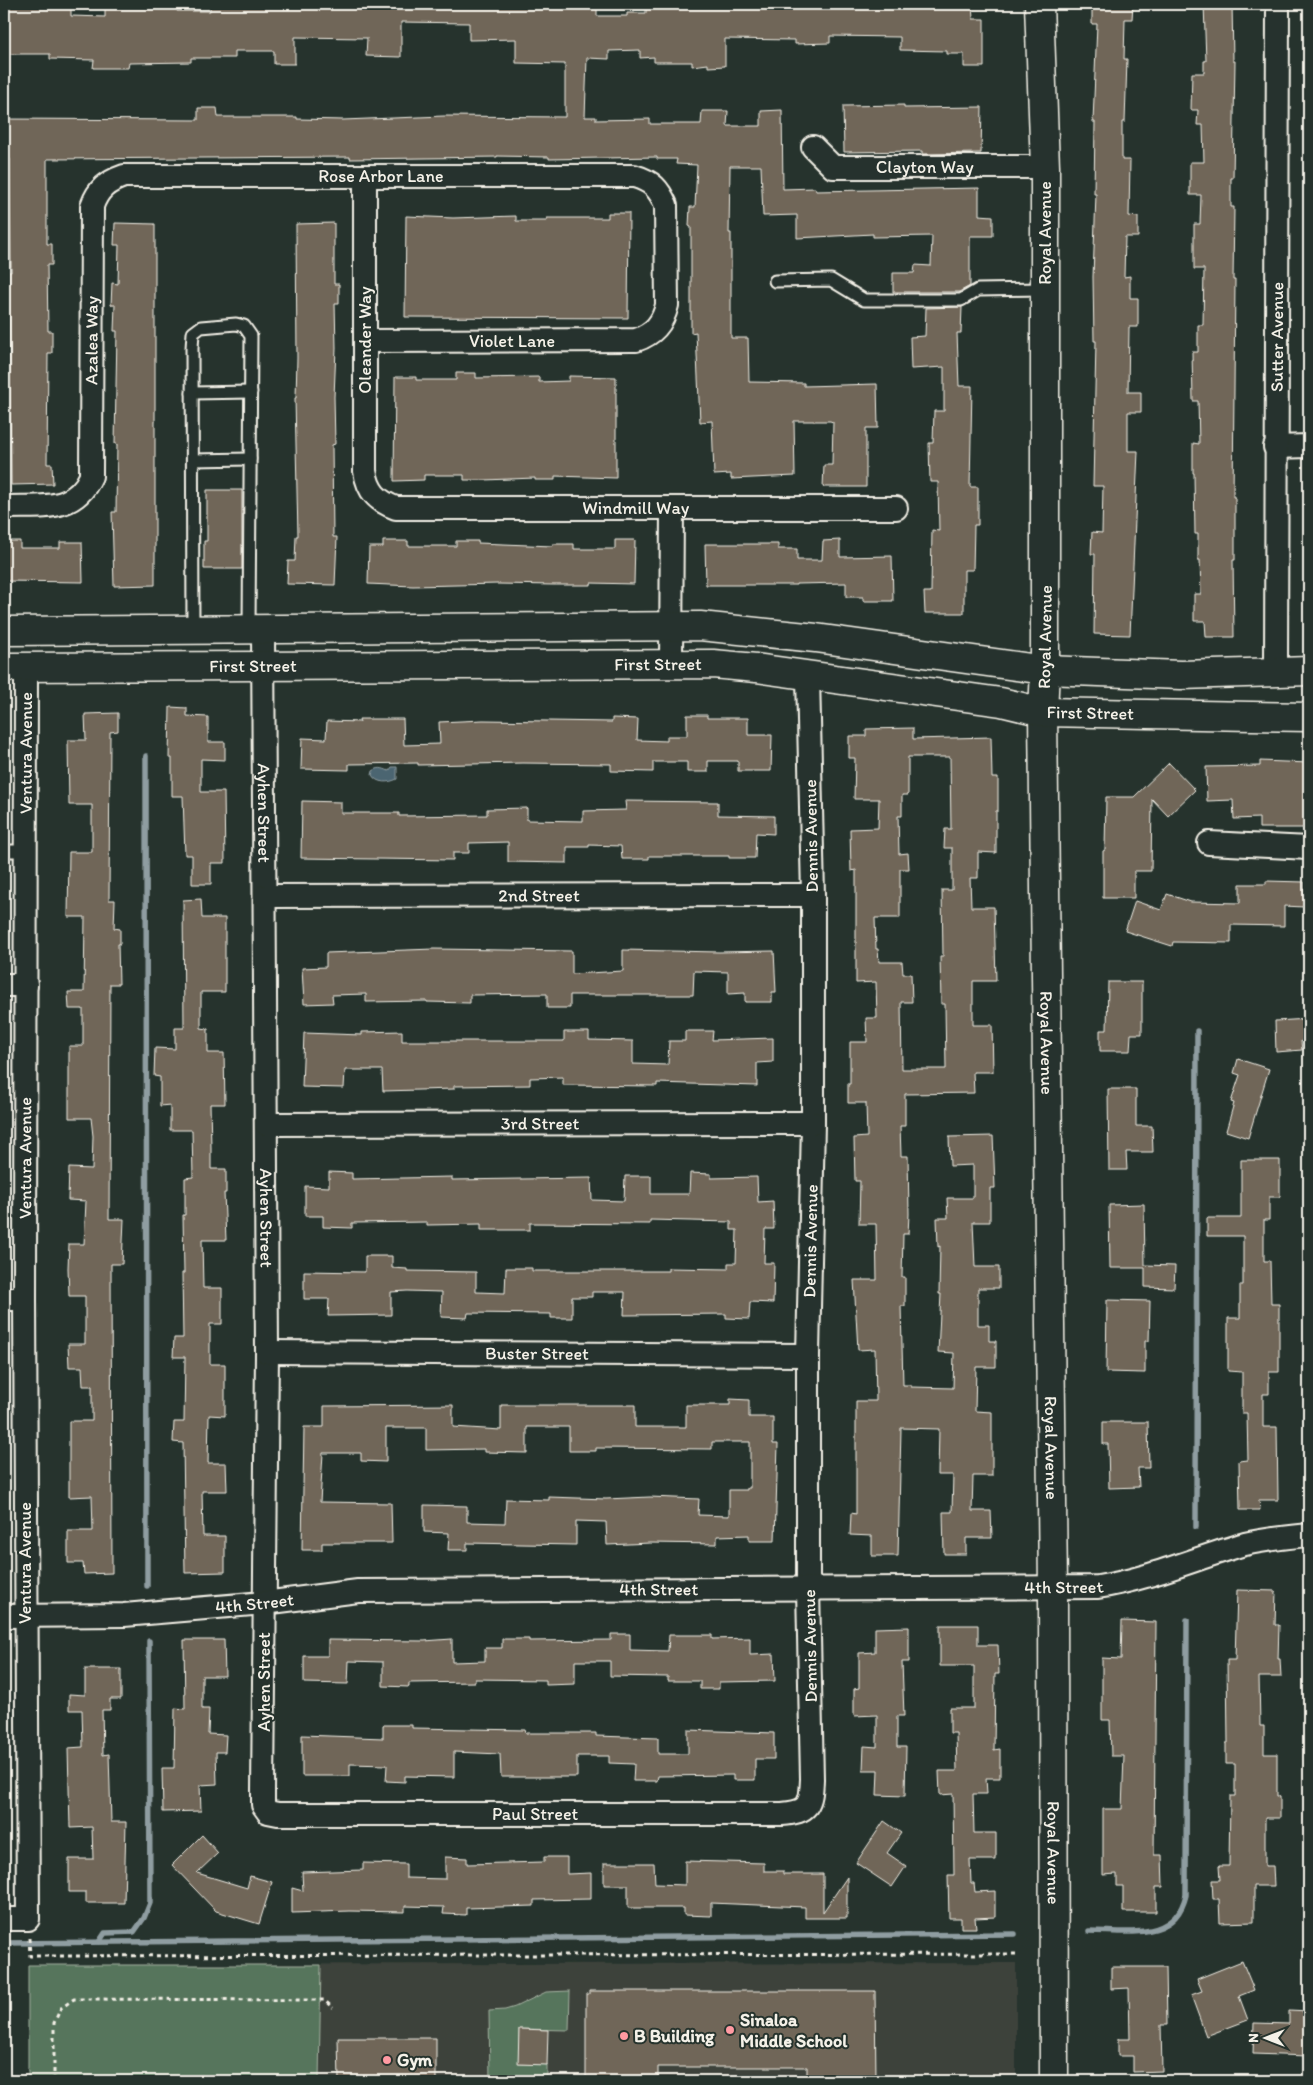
<svg xmlns="http://www.w3.org/2000/svg" width="1313" height="2085" font-family="Itim,sans-serif">
  <rect width="100%" height="100%" fill="#26332d"/>
  <filter id="ink" filterUnits="userSpaceOnUse"><feTurbulence type="fractalNoise" baseFrequency=".02" numOctaves="2"/><feDisplacementMap in="SourceGraphic" scale="10" xChannelSelector="R" yChannelSelector="G"/><feConvolveMatrix kernelMatrix="1 2 1 2 8 2 1 2 1" color-interpolation-filters="sRGB"/></filter>
  <g filter="url(#ink)">
    <!-- built -->
    <path fill="#3c423a" d="M1016 1963V2081H28V1965Z"/>
    <!-- green -->
    <g fill="#56745c" stroke="#a5b2a2">
      <path d="M28 1965H321L319 2081H28Z"/>
      <path d="M570 1991 569 2030 519 2029V2064H547V2080L490 2081 489 2011 505 2010 515 2007 546 1992Z"/>
    </g>
    <!-- water -->
    <path fill="#4c6571" stroke="#8f9da1" d="M392 767H397V779C389 783 377 784 372 775L373 771C379 767 382 768 389 771Z"/>
    <g fill="none" stroke-linecap="round" stroke-linejoin="round">
      <!-- stream -->
      <g stroke="#8f9da1" stroke-width="5.5">
        <path d="M146 756 147 1586"/>
        <path d="M1196 1527 1197 1031"/>
        <path d="M1089 1931C1127 1931 1175 1942 1186 1895L1187 1620"/>
        <path d="M99 1942 105 1933 134 1932 144 1918 150 1903 149 1641"/>
        <path d="M4 1943 1015 1934"/>
      </g>
    </g>
    <!-- building -->
    <g fill="#706658" stroke="#f4f1e8" fill-rule="evenodd">
      <path d="M4 4H71V16L105 17V4H177V11H210V4H597V16H627V13H646V4H972L973 19H984V67H964V54H947V51L900 50V37L830 36V43L795 44V40L725 39V66L708 67V64L692 66V62H654V57L640 58V50L609 51V59L587 58 585 117H596V120L650 119V124H701L702 111H728L727 126H761V111L782 110 783 189 815 188 816 191 979 188V215L993 216V236H970V286L959 292H893V273H914L915 265 931 266 932 236 873 237V234L797 238V215L763 216 761 166H730L729 233H731V338H748L749 382 804 383V386L877 384 878 428H866V487H823L824 465H832L833 422 830 421H794L795 476 731 479V474L714 475 712 421 700 422 696 332 691 333V227L689 226 690 207H695L697 165 676 164 677 159H657V157L549 159V157L497 156V157L350 159V157L47 159V244H52V265H47L48 331H52V353H48L47 464H52L53 484 11 485 9 272H11L10 159H4V119L198 120V108H217L218 117H297V119L343 120 444 116 565 117V64L516 63V39L469 40V23L401 22V57L366 56 367 38 295 37V64H274V51H235V58H191V62L129 63 128 68H93L94 60 50 59V54H4Z"/>
      <path d="M1092 4H1133L1132 19H1125L1124 59H1127L1125 122H1122V160H1130L1129 216 1138 217V237H1125L1124 277 1130 276V298H1138V327H1129L1128 392H1141V412H1128V451H1138L1130 635 1094 634 1095 554H1091L1092 532 1102 533 1103 486H1093L1096 341H1094L1093 277 1096 194H1094L1095 122H1093L1097 24H1092Z"/>
      <path d="M1204 4H1232L1233 61H1235L1233 178H1231V207H1234L1233 280H1235L1233 497H1235V560H1233L1234 637H1206L1205 621H1194V594H1201L1200 560H1198V534H1195L1194 473H1193V443L1199 444 1198 401H1193L1192 352H1198V325H1203L1204 269H1194V224H1200L1201 195H1190V162H1204L1203 125H1197L1198 110H1191L1192 73H1204V61H1206Z"/>
      <path d="M904 105V108L982 107 981 153 922 154V151L844 152 843 106Z"/>
      <path d="M608 213H629L628 318 405 317 406 216 453 218 516 216V221H547V218H608Z"/>
      <path d="M115 223 155 224V585L114 586 112 512H116L117 444H115L117 331H114L115 305H111L112 283 118 284 119 245H114Z"/>
      <path d="M334 223V284H339V304H335L336 348 334 397 335 444 332 445 333 537H337L335 585 287 584 288 561H295L296 536H298L295 398H296L297 358 296 224Z"/>
      <path d="M962 307 961 333H957L959 386H972L970 487H978V525H974L973 570H964V613H925L924 592H931L932 530 939 531 938 482H930L929 443H933L934 411H944V367L911 369 910 337 925 336 926 308Z"/>
      <path d="M456 373H476V378L539 377V382L569 381V376L616 377V478L555 476V480H535V478L484 480H464V475H424V480L394 481 395 377H416V380H456Z"/>
      <path d="M207 490H242V569H204V541H207Z"/>
      <path d="M615 540H635L634 584 591 583V585H554L498 584 413 586 368 584 369 547H383V541H408V546H456V541H478V543L553 546V544H574V549H615Z"/>
      <path d="M840 540V557L892 556 893 601H863V597H846V583L796 584V585H706L705 544H778V549H797V560H822L823 541Z"/>
      <path d="M4 541H20V548H60V542H82L83 582 4 581Z"/>
      <path d="M170 707 187 708V716L208 717V742H225V760L201 759V792H224L225 863H211V884H192V855H185L183 796H172V758H169Z"/>
      <path d="M118 713V731L110 732 109 900H115L114 928 120 929V944H118L119 984H110L109 1219H124L122 1264H111L112 1573 84 1574 83 1563H68V1531H93L92 1496 69 1497V1421H92V1386H83L82 1367H69L68 1344H85V1296H69L68 1268 69 1244H84L86 1201 68 1200 69 1168 92 1169 93 1136 91 1118H69V1046H83V1009H69L68 992H84L85 917H68L69 852H92V805H69L68 740H86L85 714Z"/>
      <path d="M687 715H707V718H748V735H772L771 771H738V761H708V772H687V762H653V772L611 771V764L523 763 418 765V763L349 764V770L301 769 302 738 326 739 327 721 360 722 359 719H403L404 745 440 744 439 722 483 720 612 722V718L638 719 637 740 667 741V736H687Z"/>
      <path d="M913 728V739L991 737 992 778H998V811H996V853L978 852V878H970L971 907H994L996 981H973V1025H992L993 1072H973L974 1093 905 1094V1126H900L901 1156H908L909 1214 908 1234H903L902 1277H905V1306H901L903 1385H911V1387L953 1388 954 1353 938 1352 941 1294H939L940 1246 938 1247 937 1218H948L947 1198H973V1165L950 1166 949 1137 993 1136 995 1188H990V1222H973L975 1267H999V1288H978V1325H989V1341H996V1367H976L975 1411 992 1412V1476H973L972 1511H991L992 1538H966V1554H944L943 1512H952L953 1475H938L939 1429 901 1428 898 1556H872V1536L850 1535 851 1513 856 1514V1401H876L875 1349 858 1350 854 1280H877L876 1224H859L860 1181H855L854 1138 867 1137 866 1103H848V1084H850V1042H867L866 1018H877L876 982 856 983V870L851 871 850 829 878 828 879 799H854L855 758H849V736H866V729ZM908 757H950L951 829H945L944 848H952V890H942L943 956H940L941 1004H945L946 1069H902L901 1002H912L911 974H903L902 962H879L878 949H876L875 918H900V869H909L908 853 899 854 898 816H902V795H908Z"/>
      <path d="M1260 761 1309 763V828H1259V818L1234 819 1233 800 1207 801 1206 767 1260 766Z"/>
      <path d="M1169 763 1195 790 1168 816 1152 799 1151 871H1134V898H1103V851L1105 850 1106 797H1134Z"/>
      <path d="M302 801 341 802V813H399V816L487 815V809L527 808V820L583 821V811L626 810 625 801 718 802V815L774 816V834L756 833 755 858H729V856H649V859H622L621 846 589 845V847H567V863L508 862V842L469 843V853H453V860L301 858Z"/>
      <path d="M1266 881 1304 882V907L1284 906V926L1231 925V943L1173 942 1172 946 1125 931 1135 901 1161 910 1167 894 1191 902 1240 903V884H1266Z"/>
      <path d="M201 899 202 918H225V992H201V1028L208 1029V1053H224L225 1104H210L211 1148V1169H226V1193H224L226 1240H202L203 1288H222V1324H210V1364H225V1416L209 1415 208 1463H226L227 1491H202L203 1536H225V1572L185 1573 183 1443 173 1442 174 1422H184L185 1357H173L174 1338H183L182 1273H184L183 1215H185V1178L193 1177 192 1130H170V1105L160 1106V1077L154 1076 155 1048 175 1049V1028H184L183 900Z"/>
      <path d="M434 949 572 951V974L623 971V950L719 952 774 951 776 992H772V1002H745V993L728 994V972L694 971 693 995H570V1008H547V994L470 995V1003L427 1002V1001L366 1002V994L332 995 333 1003 304 1004 302 968 326 967V953Z"/>
      <path d="M1108 982H1142V1034H1131L1130 1051H1100V1030H1107Z"/>
      <path d="M1309 1019V1040L1301 1041 1302 1050 1276 1052 1275 1021Z"/>
      <path d="M402 1031V1041H564V1032H589V1040L633 1041V1064L668 1065 669 1041H685V1031H713L712 1040 773 1038V1062L757 1063V1086L657 1083V1086L563 1085V1077L530 1078V1085L454 1086V1089L383 1091 382 1070H345L344 1088 302 1087 304 1033 362 1035V1032Z"/>
      <path d="M1238 1059 1269 1069 1248 1138 1226 1131 1234 1103 1231 1102 1240 1075 1234 1073Z"/>
      <path d="M1108 1089H1136V1126H1152L1153 1152H1126L1127 1170H1109Z"/>
      <path d="M1241 1160H1280V1197H1269V1220H1264V1261H1270L1271 1304H1279V1372H1269V1394H1263V1427H1277L1278 1500H1259L1260 1510H1240L1239 1461 1248 1460 1247 1413H1242V1372L1228 1371V1318H1240V1285H1243V1236H1207V1218H1241Z"/>
      <path d="M329 1172 352 1173V1179L452 1177V1180L591 1178 592 1200 624 1201 625 1176H651V1194H689L690 1173 711 1174V1178L757 1177 758 1202 773 1201 774 1229H765L764 1263H774L773 1303 750 1302 749 1319 726 1318V1314L624 1315 625 1292H592V1297H572V1318H551V1314L468 1313 467 1318 441 1317 442 1292 407 1291 391 1292V1315L328 1316 329 1299H304V1271L365 1272V1256H392V1268L407 1269V1271L476 1272V1292L505 1293 506 1268H532V1271H668V1268L728 1269V1263H736L737 1230H731V1222L650 1220V1224L530 1223V1230H481V1224L427 1225V1222L352 1223V1228L323 1227V1216H305V1186L329 1187Z"/>
      <path d="M1144 1204 1145 1265 1175 1266 1174 1288 1145 1287V1268H1110L1109 1205Z"/>
      <path d="M1107 1300 1150 1301 1149 1341H1145V1373L1106 1372Z"/>
      <path d="M730 1399 749 1400V1417H773V1444H778L775 1541H749V1535L717 1536V1544L650 1543 607 1545 606 1522 576 1521V1545L467 1543V1550H448L449 1533 424 1532V1505L467 1506V1522L505 1523 506 1499 549 1500V1497L606 1499 650 1497 699 1499 698 1515 729 1516V1490H747V1488H750V1442H712V1449L596 1448V1451H569V1427H527V1453L484 1452V1449L426 1450V1428H386V1462L361 1461V1453H323L320 1502 391 1503 392 1543H322V1550H302L304 1427H324V1406L453 1405V1427L501 1430V1405H635V1427H686V1405H730Z"/>
      <path d="M1103 1422H1148L1149 1468H1138L1139 1487 1109 1488 1108 1444H1103Z"/>
      <path d="M1237 1590 1276 1591 1275 1625H1279L1278 1659H1280L1281 1677H1259L1260 1726H1264V1754H1277V1796H1280V1818H1265V1866H1273L1274 1886H1254V1922L1220 1923 1219 1899H1213L1212 1880H1220L1219 1866H1229L1230 1796H1235V1764H1226V1743H1228L1227 1660H1235Z"/>
      <path d="M1122 1621 1156 1622 1154 1855H1162L1163 1887H1156V1912H1123V1886H1117V1874L1103 1875V1809H1122L1124 1756H1111L1110 1720H1102V1658L1121 1659Z"/>
      <path d="M940 1625H978V1645H998L999 1674H995L994 1750 1000 1749V1778H986L987 1794H973L974 1833H996V1860H970L971 1883H974L975 1892 995 1891V1917L975 1918 976 1928H961V1918H949L948 1875H954L953 1794 940 1795 939 1771H957L956 1733H950V1708H974V1666H940Z"/>
      <path d="M909 1627V1662H902L904 1716H897V1747H906L905 1796 877 1795 878 1770H863L864 1746 877 1747V1715L854 1716V1689L859 1688V1653L875 1652V1628Z"/>
      <path d="M611 1634H630V1650L668 1651 669 1635H712V1639L750 1638V1655L774 1654 775 1681 719 1682V1689H700V1681H668V1677L610 1676V1661H575V1684L546 1685V1680L475 1679V1682L409 1683V1687L383 1686V1662L349 1661 348 1684 304 1683V1656H328V1640L424 1641 452 1639V1662L485 1661V1648H502V1639H529V1641L611 1640Z"/>
      <path d="M184 1640H224L225 1676H202V1709H209L208 1734 226 1735 225 1752H216L217 1784 200 1785 201 1811 163 1812 162 1768H174L175 1708 185 1709Z"/>
      <path d="M85 1669H121V1699H110V1710H102L103 1755 109 1754 111 1822H126L124 1903H86V1892H69V1859H93L92 1827 70 1828 68 1748 83 1747 82 1710H69V1694L85 1695Z"/>
      <path d="M383 1725H412V1728L525 1730 526 1733H596V1736L658 1738V1754H688V1730L774 1733V1759H755V1780H733V1775L658 1776 657 1781H633L634 1764 609 1763V1756H577V1777H501L500 1754 454 1752V1777L405 1776V1782L386 1781 387 1765 350 1764V1776H302V1735L383 1738Z"/>
      <path d="M884 1821 901 1833 887 1853 906 1866 892 1887 856 1863Z"/>
      <path d="M202 1835 218 1853 197 1873 247 1888 250 1876 272 1882 259 1924 216 1911 172 1865Z"/>
      <path d="M445 1857 467 1858V1864L544 1862V1857H567V1874L591 1873V1899L534 1900V1906L466 1908V1915L443 1914 444 1907 405 1906V1912L349 1911 292 1913V1888L303 1891 302 1872 363 1870V1863L406 1864V1878L445 1879Z"/>
      <path d="M685 1861 764 1863V1871H783V1874H823V1912L847 1877V1918H805V1907L711 1903V1916L684 1915V1908H628V1885H604V1863H654L655 1884 685 1885Z"/>
      <path d="M1242 1961 1254 1990 1239 1996 1248 2020 1206 2036 1191 1995 1202 1991 1197 1979Z"/>
      <path d="M1111 1967H1166L1167 2025H1161L1162 2071 1133 2072V2056H1118V2039H1130L1129 1988 1111 1989Z"/>
      <path d="M589 1991H875L876 2081H807V2067H658V2081H586V1994H589Z"/>
      <path d="M1289 2011 1309 2012 1308 2056 1253 2054 1254 2023 1289 2024Z"/>
      <path d="M519 2029 548 2030 547 2065 518 2064Z"/>
      <path d="M338 2038H436V2081H339Z"/>
    </g>
    <g fill="none" stroke-linecap="round" stroke-linejoin="round">
      <!-- lane casing -->
      <g stroke="#f4f1e8" stroke-width="15">
        <g id="lane">
          <path d="M775 281 831 280 864 300H961L978 290 1045 289"/>
          <path d="M192 393 251 392"/>
          <path d="M193 460 250 459"/>
          <path d="M193 630 192 348 193 333 201 327 236 324 244 326 251 336 249 629"/>
          <path d="M4 851H26"/>
        </g>
      </g>
      <!-- street casing -->
      <g stroke="#f4f1e8" stroke-width="26">
        <g id="street">
          <path id="s1" d="M813 147 833 167H1045"/>
          <path id="s2" d="M365 176V471C368 491 377 501 396 508H896"/>
          <path d="M1275 447 1309 446"/>
          <path id="s3" d="M4 507C40 505 74 514 91 476L92 206C98 189 107 182 124 176H634C652 181 659 189 666 205L667 305C663 323 654 334 636 340L365 341"/>
          <path id="s4" d="M263 629 267 1352 263 1792V1805L268 1812 278 1814H782C809 1812 811 1805 812 1779L808 1588V1355L813 1123V895L808 676"/>
          <path d="M671 664 672 508"/>
          <path id="s5" d="M1276 671 1278 4"/>
          <path d="M1209 843 1309 848"/>
          <path id="s6" d="M265 896 813 895"/>
          <path d="M4 985H26"/>
          <path id="s7" d="M266 1124 813 1123"/>
          <path d="M4 1299H25"/>
          <path id="s8" d="M267 1352 808 1355"/>
          <path id="s9" d="M4 1616 124 1615 264 1603 358 1591 1098 1587C1149 1579 1196 1558 1245 1544 1266 1539 1288 1537 1309 1535"/>
          <path id="s10" d="M4 1919H28L25 1299 26 667"/>
        </g>
      </g>
      <!-- secondary casing -->
      <g stroke="#f4f1e8" stroke-width="31">
        <g id="secondary">
          <path id="s11" d="M1039 4 1045 167V670L1043 712 1053 1588 1054 2081"/>
          <path d="M4 631 700 626 816 638 1045 670 1181 675 1309 671"/>
          <path id="s12" d="M4 667 713 664 756 668 1001 702 1043 712 1309 717"/>
        </g>
      </g>
      <!-- path -->
      <g stroke="#f4f1e8" stroke-width="3" stroke-dasharray="4 4" stroke-linecap="butt">
        <path d="M29 1938 30 1956 1019 1954"/>
        <path d="M54 2081V2023L61 2008 74 1999 324 2000 333 2008"/>
      </g>
      <!-- lane -->
      <use href="#lane" stroke="#26332d" stroke-width="11"/>
      <!-- street -->
      <use href="#street" stroke="#26332d" stroke-width="22"/>
      <!-- secondary -->
      <use href="#secondary" stroke="#26332d" stroke-width="28"/>
    </g>
  </g>
  <!-- markers -->
  <g fill="#ff9aa2" stroke="#26332d" stroke-width="2">
    <circle cx="730" cy="2030" r="5"/>
    <circle cx="624" cy="2036" r="5"/>
    <circle cx="387" cy="2060" r="5"/>
  </g>
  <g text-anchor="middle" stroke-width="4" stroke-linejoin="round" paint-order="stroke">
    <!-- street labels -->
    <g font-size="18" fill="#f4f1e8" stroke="#26332d">
      <text dy="6" stroke="none"><textPath href="#s1" startOffset="120">Clayton Way</textPath></text>
      <text dy="6" stroke="none"><textPath href="#s3" startOffset="672">Rose Arbor Lane</textPath></text>
      <text transform="translate(1045 233) rotate(-90)" y="6">Royal Avenue</text>
      <text dy="6" stroke="none"><textPath href="#s5" startOffset="334">Sutter Avenue</textPath></text>
      <text dy="6" stroke="none"><textPath href="#s3" startOffset="235">Azalea Way</textPath></text>
      <text transform="translate(365 340) rotate(-90)" y="6">Oleander Way</text>
      <text x="512" y="347">Violet Lane</text>
      <text dy="6" stroke="none"><textPath href="#s2" startOffset="586">Windmill Way</textPath></text>
      <text transform="translate(1045 637) rotate(-89)" y="6">Royal Avenue</text>
      <text dy="6" stroke="none"><textPath href="#s12" startOffset="654">First Street</textPath></text>
      <text dy="6" stroke="none"><textPath href="#s12" startOffset="249">First Street</textPath></text>
      <text dy="6" stroke="none"><textPath href="#s12" startOffset="1090">First Street</textPath></text>
      <text dy="6" stroke="none"><textPath href="#s10" startOffset="1190">Ventura Avenue</textPath></text>
      <text dy="6" stroke="none"><textPath href="#s4" startOffset="184">Ayhen Street</textPath></text>
      <text transform="translate(811 836) rotate(-91)" y="6">Dennis Avenue</text>
      <text dy="6" stroke="none"><textPath href="#s6" startOffset="274">2nd Street</textPath></text>
      <text dy="6" stroke="none"><textPath href="#s11" startOffset="1039">Royal Avenue</textPath></text>
      <text dy="6" stroke="none"><textPath href="#s7" startOffset="274">3rd Street</textPath></text>
      <text dy="6" stroke="none"><textPath href="#s10" startOffset="785">Ventura Avenue</textPath></text>
      <text dy="6" stroke="none"><textPath href="#s4" startOffset="589">Ayhen Street</textPath></text>
      <text dy="6" stroke="none"><textPath href="#s4" startOffset="2291">Dennis Avenue</textPath></text>
      <text dy="6" stroke="none"><textPath href="#s8" startOffset="270">Buster Street</textPath></text>
      <text dy="6" stroke="none"><textPath href="#s11" startOffset="1444">Royal Avenue</textPath></text>
      <text transform="translate(25 1563) rotate(-90)" y="6">Ventura Avenue</text>
      <text dy="6" stroke="none"><textPath href="#s9" startOffset="1061">4th Street</textPath></text>
      <text dy="6" stroke="none"><textPath href="#s9" startOffset="656">4th Street</textPath></text>
      <text dy="6" stroke="none"><textPath href="#s9" startOffset="251">4th Street</textPath></text>
      <text transform="translate(810 1646) rotate(-91)" y="6">Dennis Avenue</text>
      <text transform="translate(264 1682) rotate(-90)" y="6">Ayhen Street</text>
      <text dy="6" stroke="none"><textPath href="#s4" startOffset="1452">Paul Street</textPath></text>
      <text dy="6" stroke="none"><textPath href="#s11" startOffset="1849">Royal Avenue</textPath></text>
    </g>
    <!-- poi labels -->
    <g font-size="18" font-weight="bold" fill="#f4f1e8" stroke="#26332d" text-anchor="start">
      <text x="740" y="2026">Sinaloa<tspan x="740" dy="21">Middle School</tspan></text>
      <text x="634" y="2042">B Building</text>
      <text x="397" y="2066">Gym</text>
    </g>
  </g>
  <!-- margin -->
  <rect width="1313" height="2085" fill="none" stroke="#26332d" stroke-width="20"/>
  <rect x="10" y="10" width="1293" height="2065" fill="none" stroke="#f4f1e8" stroke-width="2" filter="url(#ink)"/>
  <!-- north arrow -->
  <g transform="translate(1266 2038) rotate(270)" stroke="#26332d" stroke-width="4" paint-order="stroke">
  <path d="M0-4L9 19L0 12L-9 19Z" fill="#f4f1e8"/>
  <text y="-8" font-size="14" font-weight="bold" text-anchor="middle" fill="#f4f1e8">N</text>
  </g>
</svg>
